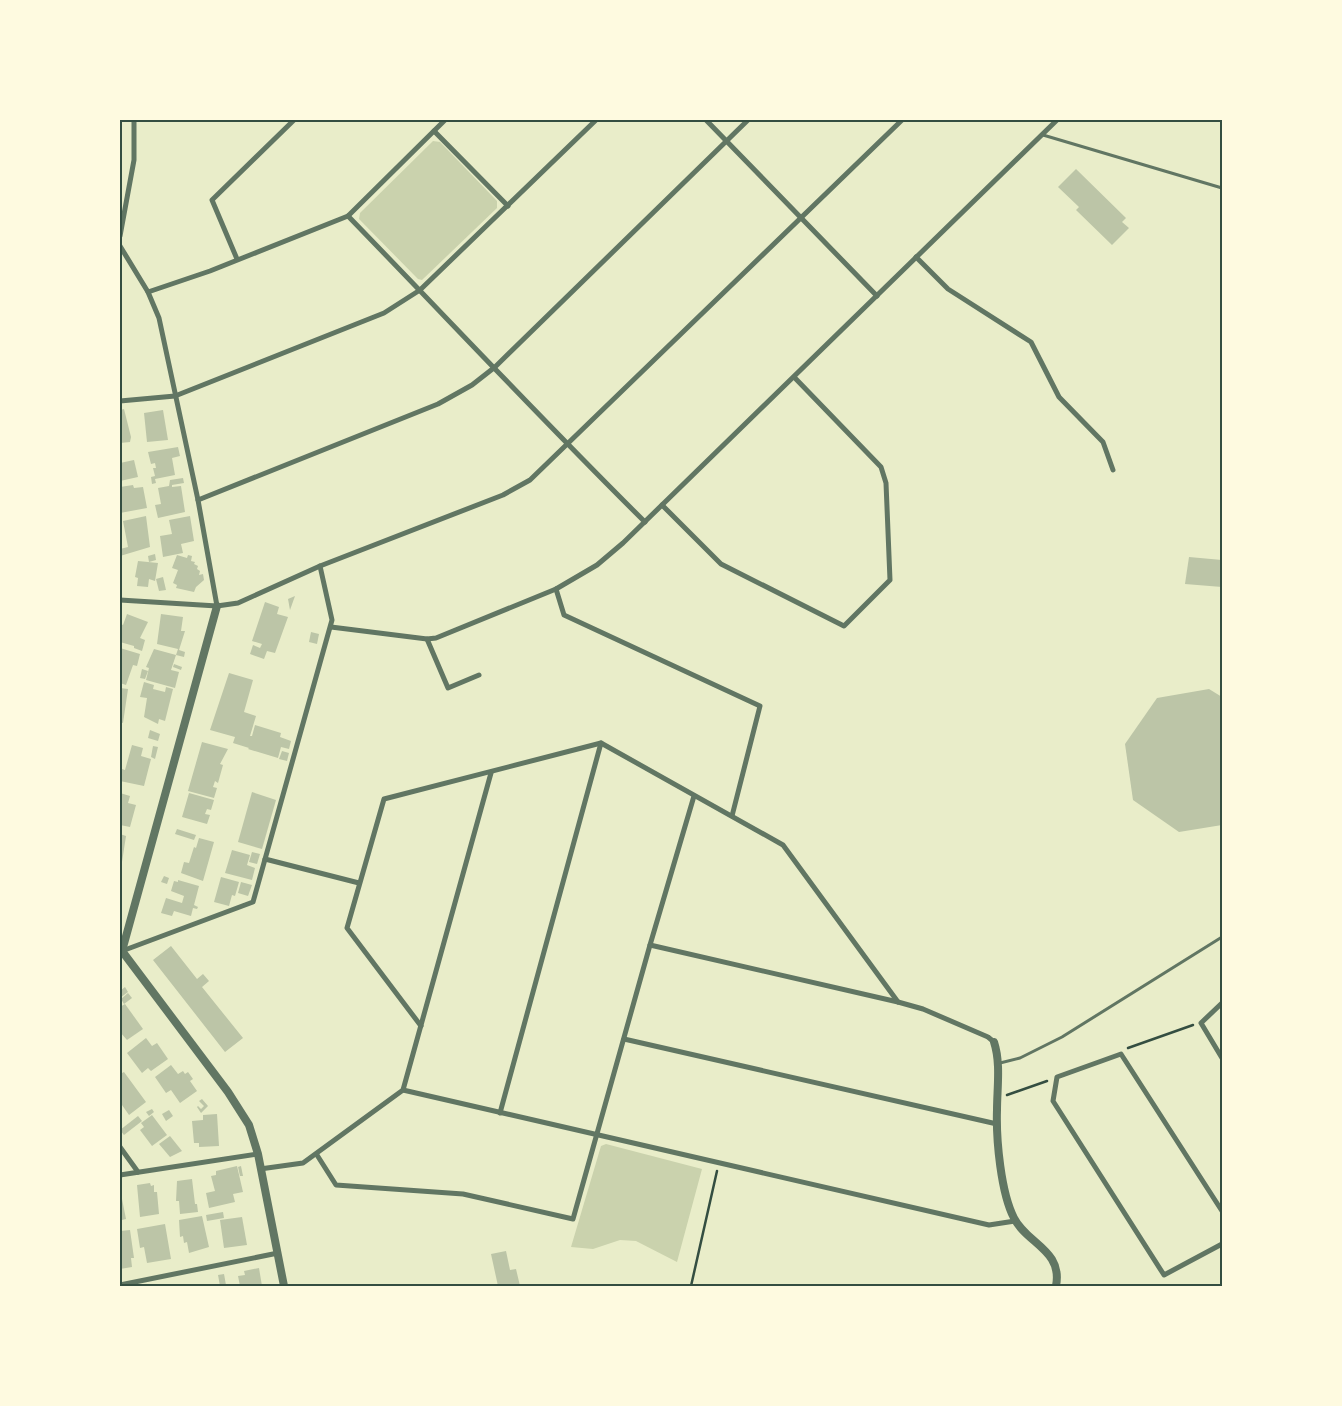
<svg xmlns="http://www.w3.org/2000/svg" width="1342" height="1406" font-family="'Varela Round',sans-serif">
  <rect width="100%" height="100%" fill="#e9edc9"/>
  <!-- green -->
  <g fill="#cad2ad">
    <path d="M433 141 440 142 497 201V208L422 280 418 279 359 219 360 213Z"/>
    <path d="M606 1144 702 1169 677 1262 636 1241 620 1240 593 1249 571 1247 601 1146Z"/>
  </g>
  <!-- building -->
  <g fill="#bcc5a7">
    <path d="M1076 169 1126 218 1122 222 1129 228 1112 245 1076 210 1079 207 1058 187Z"/>
    <path d="M124 409 131 437 130 442 120 443V410Z"/>
    <path d="M163 410 168 440 147 442 144 413Z"/>
    <path d="M178 447 180 456 172 458 175 475 155 479 156 483 152 484 151 477 155 476 153 468H156L155 463 151 464 148 452Z"/>
    <path d="M134 460 138 477 120 481V463Z"/>
    <path d="M183 478 184 483 172 485V487L181 486 185 512 158 518 155 505 161 504 158 488 169 486 170 480Z"/>
    <path d="M133 485 134 488 143 487 147 508 120 513V487Z"/>
    <path d="M146 516 150 547 120 556V549L128 547 123 521Z"/>
    <path d="M190 516 194 541 181 544 183 553 163 557 160 536 172 534 169 520Z"/>
    <path d="M155 554 156 560 149 562 148 556Z"/>
    <path d="M177 555 187 558 188 555 192 556 191 561 195 562 194 564 198 566 197 569 200 571 199 575 203 574 204 580 196 587 194 592 176 588 177 585 173 583 178 570 172 568Z"/>
    <path d="M1189 557 1222 560V587L1185 584Z"/>
    <path d="M138 561 158 563 155 581 149 579 148 587 137 586 138 578 135 577Z"/>
    <path d="M163 577 166 590 159 591 156 579Z"/>
    <path d="M295 596 290 610 288 599Z"/>
    <path d="M265 602 279 607 277 614 288 617 275 653 267 651 264 659 250 654 253 645 260 648 262 644 252 641Z"/>
    <path d="M127 614 148 622 140 638 145 640 142 651 134 648V646L120 642V626L121 624 123 625Z"/>
    <path d="M161 614 183 617 181 631H185L179 650 185 652 184 657 176 655 178 649 157 644Z"/>
    <path d="M311 632 319 634 317 644 309 642Z"/>
    <path d="M120 648 140 654 137 666 133 665 126 685 120 683Z"/>
    <path d="M154 649 176 655 171 670 179 672 175 688 146 680 149 668 146 667Z"/>
    <path d="M174 664 182 667 181 670 173 667Z"/>
    <path d="M142 669 148 671 145 679 140 678Z"/>
    <path d="M229 673 253 680 244 712 256 716 250 736H252L255 725 281 733 280 737 291 741 289 749 281 747 278 758 248 749 249 748 233 743 235 737 210 730Z"/>
    <path d="M144 682 154 685 153 689 165 692 166 687 173 689 165 721 159 719 158 724 144 717 147 698 140 697Z"/>
    <path d="M120 688 128 689 123 723 120 722Z"/>
    <path d="M1209 689 1222 697V825L1179 832 1133 800 1125 744 1157 698Z"/>
    <path d="M150 730 160 734 158 741 148 738Z"/>
    <path d="M202 742 228 749 220 764 223 765 218 783 215 781 213 787 217 788 214 798 188 791Z"/>
    <path d="M132 745 143 748 141 756 151 759 144 786 120 781 122 769 125 770Z"/>
    <path d="M153 746 158 747 155 759 151 757Z"/>
    <path d="M282 751 289 753 287 761 279 759Z"/>
    <path d="M252 792 276 800 262 849 238 842Z"/>
    <path d="M120 793 130 796 128 803 136 805 130 827 120 825Z"/>
    <path d="M189 793 214 800 211 810 207 809 205 814 210 815 207 824 182 817Z"/>
    <path d="M177 829 196 835 194 840 175 834Z"/>
    <path d="M120 834 126 836 122 862H120Z"/>
    <path d="M199 838 214 842 203 881 181 873 184 862 189 863 194 847 196 848Z"/>
    <path d="M232 850 250 855 247 865 255 868 252 880 225 873Z"/>
    <path d="M252 852 260 854 257 864 249 862Z"/>
    <path d="M164 876 169 878 167 884 161 882Z"/>
    <path d="M221 877 239 882 235 896 232 895 229 906 214 902Z"/>
    <path d="M178 880 199 886 194 905 198 907 197 909 193 908 191 916 174 911 172 916 161 913 166 898 182 903 184 896 171 891 174 881 178 882Z"/>
    <path d="M241 882 252 885 248 896 238 893Z"/>
    <path d="M171 946 197 979 203 974 209 981 202 987 243 1038 225 1052 153 960Z"/>
    <path d="M125 987 128 992 120 998V991Z"/>
    <path d="M128 993 132 998 124 1004 121 999Z"/>
    <path d="M125 1004 143 1029 127 1040 120 1032V1007Z"/>
    <path d="M146 1038 152 1046 157 1043 168 1059 151 1071 148 1068 142 1073 127 1053Z"/>
    <path d="M171 1065 178 1074 183 1071 185 1074 188 1072 193 1079 190 1081 197 1091 180 1103 171 1090 166 1093 155 1077Z"/>
    <path d="M124 1072 146 1102 129 1115 122 1105 120 1106V1074Z"/>
    <path d="M202 1099 208 1106 201 1113 197 1107 198 1106 201 1109 204 1106 199 1101Z"/>
    <path d="M152 1109 154 1112 149 1116 146 1112Z"/>
    <path d="M169 1110 173 1116 166 1121 162 1114Z"/>
    <path d="M217 1114 219 1146 199 1147V1143H194L192 1121 203 1120V1115Z"/>
    <path d="M152 1115 167 1135 152 1146 140 1130 144 1127 141 1123Z"/>
    <path d="M138 1116 142 1121 124 1135 120 1130Z"/>
    <path d="M170 1136 182 1151 170 1157 159 1144Z"/>
    <path d="M237 1166 243 1192 233 1194 235 1202 209 1208 206 1193 215 1191 211 1176 216 1175V1171Z"/>
    <path d="M241 1166 243 1176H240L238 1167Z"/>
    <path d="M192 1179 195 1204H197L198 1212 180 1214 179 1201H176L177 1181Z"/>
    <path d="M150 1183 151 1186 154 1185V1192H157L159 1214 140 1217 137 1185Z"/>
    <path d="M120 1189 126 1219 122 1220V1223H120Z"/>
    <path d="M223 1212 224 1218 207 1221 206 1215Z"/>
    <path d="M202 1216 209 1247 189 1253 187 1242 184 1243 183 1236 180 1237 179 1220Z"/>
    <path d="M242 1217 247 1245 224 1248 220 1220Z"/>
    <path d="M165 1224 171 1259 147 1263 144 1247 140 1248 137 1229Z"/>
    <path d="M130 1230 134 1258H131L132 1267 120 1269V1231Z"/>
    <path d="M506 1251 510 1270 516 1269 520 1286H498L491 1254Z"/>
    <path d="M259 1268 262 1286H240L238 1276 245 1275 244 1271Z"/>
    <path d="M224 1274 226 1285 220 1286 218 1275Z"/>
  </g>
  <g fill="none" stroke-linecap="round" stroke-linejoin="round">
    <!-- path -->
    <g stroke="#344e41" stroke-width="2.5">
      <path d="M1128 1048 1193 1025"/>
      <path d="M1007 1095 1047 1081"/>
      <path d="M691 1286 717 1171"/>
    </g>
    <!-- service -->
    <g stroke="#617663" stroke-width="3">
      <path d="M1043 135 1222 188"/>
      <path d="M1000 1063 1020 1058 1062 1037 1222 937"/>
    </g>
    <!-- minor -->
    <g stroke="#617663" stroke-width="5">
      <path d="M706 120 877 296"/>
      <path d="M434 131 508 206"/>
      <path d="M348 216C447 318 544 422 645 522"/>
      <path d="M120 236 134 160V120"/>
      <path d="M120 246 148 292 159 318 198 500 217 606"/>
      <path d="M916 257 948 289 1031 342 1059 397 1103 442 1113 470"/>
      <path d="M237 259 212 200 294 120"/>
      <path d="M148 292 210 271 348 216 445 120"/>
      <path d="M120 401 175 396 384 313 420 290 596 120"/>
      <path d="M198 500 438 404 472 385 495 367 748 120"/>
      <path d="M662 505 721 564 844 626 890 580 886 483 881 467 794 377"/>
      <path d="M556 589 564 615 760 706 732 816"/>
      <path d="M120 600 217 606 238 603 320 566 503 495 530 480 902 120"/>
      <path d="M331 627 427 639 436 638 556 589 597 565 623 543 1057 120"/>
      <path d="M427 639 448 688 479 675"/>
      <path d="M265 859 359 883"/>
      <path d="M650 945 898 1002 923 1009 988 1037 994 1042"/>
      <path d="M122 951 253 902 332 620 320 566"/>
      <path d="M1222 1003 1201 1023 1222 1058"/>
      <path d="M421 1026 347 928 384 799 601 743 783 845 898 1002"/>
      <path d="M624 1039 997 1124"/>
      <path d="M403 1090 989 1225 1015 1221"/>
      <path d="M500 1113 601 743"/>
      <path d="M120 1147 138 1172"/>
      <path d="M317 1155 336 1185 463 1194 573 1219 650 945 694 796"/>
      <path d="M260 1169 303 1163 403 1090 491 773"/>
      <path d="M120 1175 258 1154"/>
      <path d="M1222 1211 1121 1054 1057 1077 1053 1101 1164 1275 1222 1244"/>
      <path d="M120 1285 278 1253"/>
    </g>
    <!-- tertiary -->
    <g stroke="#617663" stroke-width="8">
      <path d="M217 606 122 951 228 1092 249 1125 258 1154 284 1286"/>
      <path d="M994 1042C1001 1063 997 1089 997 1110 996 1140 1001 1193 1014 1218 1027 1244 1063 1250 1056 1286"/>
    </g>
  </g>
  <!-- border -->
  <rect width="1342" height="1406" fill="none" stroke="#fefae0" stroke-width="242"/>
  <rect x="121" y="121" width="1100" height="1164" fill="none" stroke="#344e41" stroke-width="2"/>
</svg>
